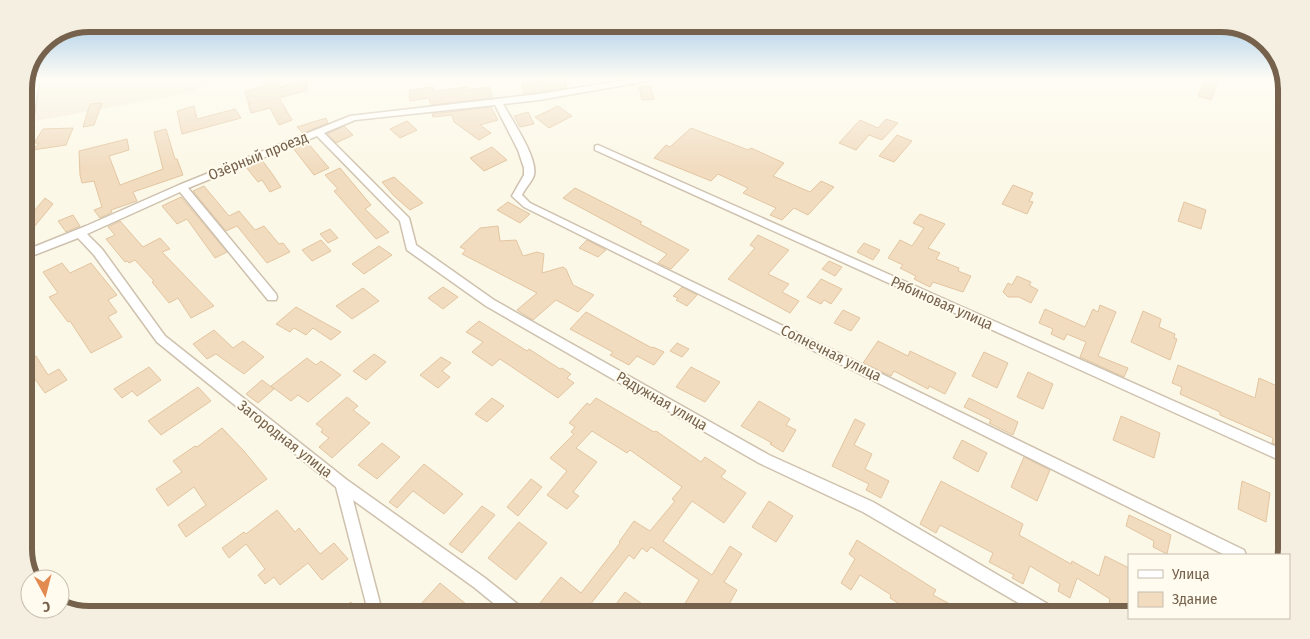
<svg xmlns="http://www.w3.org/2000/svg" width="1310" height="639" font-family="'Fira Sans Condensed',sans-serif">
  <rect width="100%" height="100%" fill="#fcf8e7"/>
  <!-- residential -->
  <path fill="#f4ebd6" d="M27 78H219L189 93 24 123V86Z"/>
  <!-- building -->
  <g fill="#f1dcc0" stroke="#e3c5a0">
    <path d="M263 78H277L280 87 306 80 308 90 279 98 292 120 279 125 270 108 251 113 245 91 266 86Z"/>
    <path d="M544 78H565L567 88 524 94 522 83 544 80Z"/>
    <path d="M1205 78H1219L1211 100 1198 96Z"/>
    <path d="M650 86 654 99 642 100 639 87Z"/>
    <path d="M433 87V91L468 87V90L490 87 492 98 431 105 429 98 410 101 409 90Z"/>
    <path d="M102 103 94 125 83 127 90 104Z"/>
    <path d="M194 106 197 119 235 109 241 118 182 134 177 111Z"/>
    <path d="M558 106 572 116 549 128 535 117Z"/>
    <path d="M491 107 498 120 480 125 491 133 479 140 454 122 452 115 433 117 432 114Z"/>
    <path d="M528 112 534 124 520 127 514 116Z"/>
    <path d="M326 118 328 123 303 133 297 127Z"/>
    <path d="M886 119 898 123 882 140 869 135 856 150 839 143 860 120 878 128Z"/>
    <path d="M407 121 417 130 400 138 390 129Z"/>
    <path d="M344 126 353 135 336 143 327 134Z"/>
    <path d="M73 128 66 145 33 150 39 143H34L43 129Z"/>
    <path d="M691 128 748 150 751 148 784 163 773 176 810 192 821 181 834 187 808 215 794 208 782 220 770 215 776 208 743 193 748 188 718 174 711 181 654 158 666 145 670 147Z"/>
    <path d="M166 129 175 159H177L183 175 133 192 137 201 111 210 112 212 100 218 94 210 102 207 94 181 82 183 80 175 79 151 127 139 129 150 109 156 120 185 163 169 154 132Z"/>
    <path d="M897 135 912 141 894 162 879 156Z"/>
    <path d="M307 142 329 168 314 175 293 148Z"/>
    <path d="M492 147 507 160 484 171 470 158Z"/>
    <path d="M262 160 273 175 281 187 270 192 262 180 258 182 246 167Z"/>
    <path d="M340 168 371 205 365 209 389 232 376 239 334 191 338 189 325 175Z"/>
    <path d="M394 177 423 203 410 210 394 196 382 182Z"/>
    <path d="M1013 185 1033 193 1029 201 1033 202 1027 214 1002 204Z"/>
    <path d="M204 186 229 216 239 211 255 230 264 226 279 244 283 243 290 252 267 263 237 226 226 231 193 191Z"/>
    <path d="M575 188 642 222 640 224 689 250 671 269 658 263 667 254 563 198Z"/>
    <path d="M181 197 227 252 215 258 187 219 177 224 162 206Z"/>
    <path d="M45 198 53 204 24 239V223Z"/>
    <path d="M508 202 515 206 530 214 520 223 497 210Z"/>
    <path d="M1184 202 1206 210 1201 229 1178 221Z"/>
    <path d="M920 214 945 224 928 248 940 253 936 259 959 268 958 271 971 276 963 292 933 282 930 287 914 279 916 276 900 268 903 265 888 258 900 240 912 246 924 228 913 223Z"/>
    <path d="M73 215 80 226 66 232 58 221Z"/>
    <path d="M120 221 143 247 160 238 170 249 162 252 214 306 191 318 178 298 169 303 152 282 154 281 135 260 129 263 127 261 125 262 106 239 115 235 108 227Z"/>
    <path d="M498 226 500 241 516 240 523 256 537 252 544 254 542 273 563 267 566 269 573 285 594 295 578 312 556 300 533 320 517 310 537 293 462 254 466 250 460 247 480 228Z"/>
    <path d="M330 229 338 238 328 243 320 234Z"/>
    <path d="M758 235 789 250 768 274 789 284 782 292 799 301 790 313 728 279 755 248 750 245Z"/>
    <path d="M321 240 331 251 312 261 302 250Z"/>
    <path d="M587 240 606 250 598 257 579 248Z"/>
    <path d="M864 243 880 250 873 260 857 252Z"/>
    <path d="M379 246 392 255 364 274 352 264Z"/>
    <path d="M829 261 842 267 835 276 822 269Z"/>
    <path d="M62 263 70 273 91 263 117 295 108 300 117 312 108 317 122 337 91 353 70 321 68 322 49 297 58 293 43 272Z"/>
    <path d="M1017 276 1031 282 1029 285 1038 290 1031 303 1019 297H1008L1003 292 1008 283 1012 285Z"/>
    <path d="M821 279 842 289 831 304 824 300 821 304 807 297Z"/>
    <path d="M443 287 458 297 443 309 428 298Z"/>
    <path d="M682 287 697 295 687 306 676 300 678 298 673 296Z"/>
    <path d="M363 288 379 301 352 319 336 306Z"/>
    <path d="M1100 305 1116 312 1098 356 1128 368 1124 377 1080 357 1086 342 1067 334 1064 340 1051 334 1053 329 1039 323 1045 309 1085 327 1093 309 1098 312Z"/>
    <path d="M296 307 321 321 341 332 331 340 313 328 306 335 294 328 290 332 276 324Z"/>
    <path d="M843 310 860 318 851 331 834 323Z"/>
    <path d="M1143 311 1161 319 1159 327 1175 334 1174 338 1177 339 1170 360 1131 342Z"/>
    <path d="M586 312 652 348 653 347 664 352 654 365 637 356 629 365 610 355 613 352 570 329Z"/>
    <path d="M479 321 527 351 529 349 560 369 562 368 571 374 567 378 574 383 558 398 500 359 492 366 472 352 483 342 466 332Z"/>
    <path d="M214 330 233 348 243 341 264 357 244 374 216 354 207 359 193 344Z"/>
    <path d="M878 341 908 356 910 351 956 373 945 394 929 386 928 389 894 371 891 376 863 363Z"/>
    <path d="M677 343 689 349 682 357 670 351Z"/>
    <path d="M984 352 1008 363 997 388 972 376Z"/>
    <path d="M374 354 386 362 366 380 353 371Z"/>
    <path d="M36 356 48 375 59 369 67 380 45 393 24 364V362Z"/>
    <path d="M441 357 451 363 442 371 450 377 438 388 420 375Z"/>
    <path d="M307 358 316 365 321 361 341 375 308 402 298 395 291 401 271 386Z"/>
    <path d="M1178 365 1255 398 1259 378 1286 390V427L1283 447 1272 443 1273 438 1220 415V412L1180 394 1182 387 1172 383Z"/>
    <path d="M149 367 161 380 137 396 132 391 122 398 114 389Z"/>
    <path d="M691 367 720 382 705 402 676 387Z"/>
    <path d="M1028 372 1053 384 1043 409 1017 397Z"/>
    <path d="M262 380 274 389 258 403 246 394Z"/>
    <path d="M198 387 211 401 161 435 148 421Z"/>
    <path d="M347 397 358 406 353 410 370 423 332 458 319 447 329 438 321 432 323 429 316 424Z"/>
    <path d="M492 398 504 406 487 422 475 414Z"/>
    <path d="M596 398 654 432 656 431 701 462 705 457 726 471 721 477 746 493 724 523 692 501 663 541 712 575 730 546 742 554 724 582 737 590 723 615H678L699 580 651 547 647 552 642 548 634 559 629 555 582 615H545L536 608 561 577 581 593 620 543 619 542 634 521 650 531 675 501 672 499 682 487 630 450 627 453 592 431 576 448 597 462 573 492 579 496 567 509 547 495 567 471 550 458 574 434 571 432 575 427 569 423 587 403 590 405Z"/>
    <path d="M969 398 1018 422 1013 435 989 423 991 420 964 407Z"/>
    <path d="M759 401 790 419 786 425 796 430 783 452 770 444 772 443 741 426Z"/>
    <path d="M1121 416 1160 433 1154 458 1113 440Z"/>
    <path d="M855 419 865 424 854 445 872 454 865 469 889 481 881 498 866 490 869 484 832 466Z"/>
    <path d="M222 428 244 451 267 479 186 537 178 525 206 505 194 487 168 506 156 489 182 472 173 461 195 446 197 447Z"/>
    <path d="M962 440 987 453 978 472 953 458Z"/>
    <path d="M382 443 400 457 377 479 358 465Z"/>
    <path d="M1024 457 1050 470 1037 501 1011 487Z"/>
    <path d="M424 464 463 494 444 514 413 491 397 508 389 502Z"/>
    <path d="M531 479 542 487 518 516 507 507Z"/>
    <path d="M941 481 1023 524 1019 535 1071 564 1072 561 1099 576 1105 556 1129 568V598L1125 615 1108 608 1110 599 1077 578 1070 598 1058 591 1060 584 1030 566 1023 584 1012 578 1014 575 989 562 993 553 940 525 936 533 920 524Z"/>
    <path d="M1242 481 1270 493 1266 522 1238 509Z"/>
    <path d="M769 501 793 516 776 542 752 527Z"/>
    <path d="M482 506 495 515 462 553 449 544Z"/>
    <path d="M277 510 295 532 299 528 320 554 334 543 348 559 322 580 308 563 280 585 274 577 265 584 258 575 265 569 246 544 229 558 222 548 244 532 246 534Z"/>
    <path d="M1129 515 1171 535 1167 554 1153 547 1154 541 1126 526Z"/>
    <path d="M519 522 547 543 516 580 488 558Z"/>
    <path d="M857 540 936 590 933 595 971 615H916L890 598 891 595 860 575 851 590 841 583 855 559 849 554Z"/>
    <path d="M440 583 466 604 456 615H411Z"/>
    <path d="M625 592 658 615H608Z"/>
    <path d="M351 602 358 615H331Z"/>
  </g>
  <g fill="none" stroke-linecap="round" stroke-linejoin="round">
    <!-- minor casing -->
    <g stroke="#cec1ae" stroke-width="3">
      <g id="minor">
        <path d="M638 78H657L653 80 539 100 503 104C511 119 538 157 534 175 532 182 525 188 522 195L530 203 1244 550 1246 555H1225L524 207 512 196 524 175V168L518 150 495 105 355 120 324 133 409 218 416 245 494 300 769 455 873 502 1058 610 1060 615H1039L863 512 759 463 486 306 407 250 400 221 317 136 188 188 276 294 277 297 276 300H268L180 192 87 234 102 249 165 336 347 480 485 578 525 610 527 615H508L475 588 353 500 383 615H369L336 487 157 342 94 255 78 238 24 259V251L86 226 179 185 350 116 539 94Z"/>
        <path d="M32 79H35L39 81 34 113 27 124 24 125V116Z"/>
        <path d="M598 145 1286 451V463L595 150V146Z"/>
      </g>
    </g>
    <!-- minor -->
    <use href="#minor" fill="#fff" fill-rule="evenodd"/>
  </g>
  <!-- sky -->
  <linearGradient id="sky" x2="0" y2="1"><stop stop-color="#96c2e7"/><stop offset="0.47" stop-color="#fefcf4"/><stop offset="1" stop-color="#fefcf4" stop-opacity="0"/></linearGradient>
  <rect width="1310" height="167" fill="url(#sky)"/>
  <g text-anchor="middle" stroke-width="4" stroke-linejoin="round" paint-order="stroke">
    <!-- street labels -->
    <g font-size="15" fill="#76624c" stroke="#fffbee">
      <text transform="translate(258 156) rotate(-22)" y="5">Озёрный проезд</text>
      <text transform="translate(942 303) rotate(24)" y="5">Рябиновая улица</text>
      <text transform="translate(831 353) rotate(26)" y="5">Солнечная улица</text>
      <text transform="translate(662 401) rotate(30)" y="5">Радужная улица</text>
      <text transform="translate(285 439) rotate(38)" y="5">Загородная улица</text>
    </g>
  </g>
  <!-- crop -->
  <path d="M0 0H1310V639H0ZM89 32H1221A57 57 0 0 1 1278 89V549A57 57 0 0 1 1221 606H89A57 57 0 0 1 32 549V89A57 57 0 0 1 89 32Z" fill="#f4efe1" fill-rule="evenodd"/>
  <path fill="none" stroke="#76624c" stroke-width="6" d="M89 32H1221A57 57 0 0 1 1278 89V549A57 57 0 0 1 1221 606H89A57 57 0 0 1 32 549V89A57 57 0 0 1 89 32Z"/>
  <!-- legend -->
  <rect x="1128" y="554" width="162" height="65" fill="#fffbee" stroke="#c8bead"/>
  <rect x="1138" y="570" width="25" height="8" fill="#ffffff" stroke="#c8bead"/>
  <text x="1172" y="579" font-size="15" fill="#76624c">Улица</text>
  <rect x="1138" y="592" width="25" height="15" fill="#f1dcc0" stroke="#c8bead"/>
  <text x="1172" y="604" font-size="15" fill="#76624c">Здание</text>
  <!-- north arrow -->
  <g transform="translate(45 594) rotate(173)"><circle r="24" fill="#fffbee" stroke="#c8bead"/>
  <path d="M0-4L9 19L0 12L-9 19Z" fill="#e38a50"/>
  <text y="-8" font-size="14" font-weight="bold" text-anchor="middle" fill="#76624c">С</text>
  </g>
</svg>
